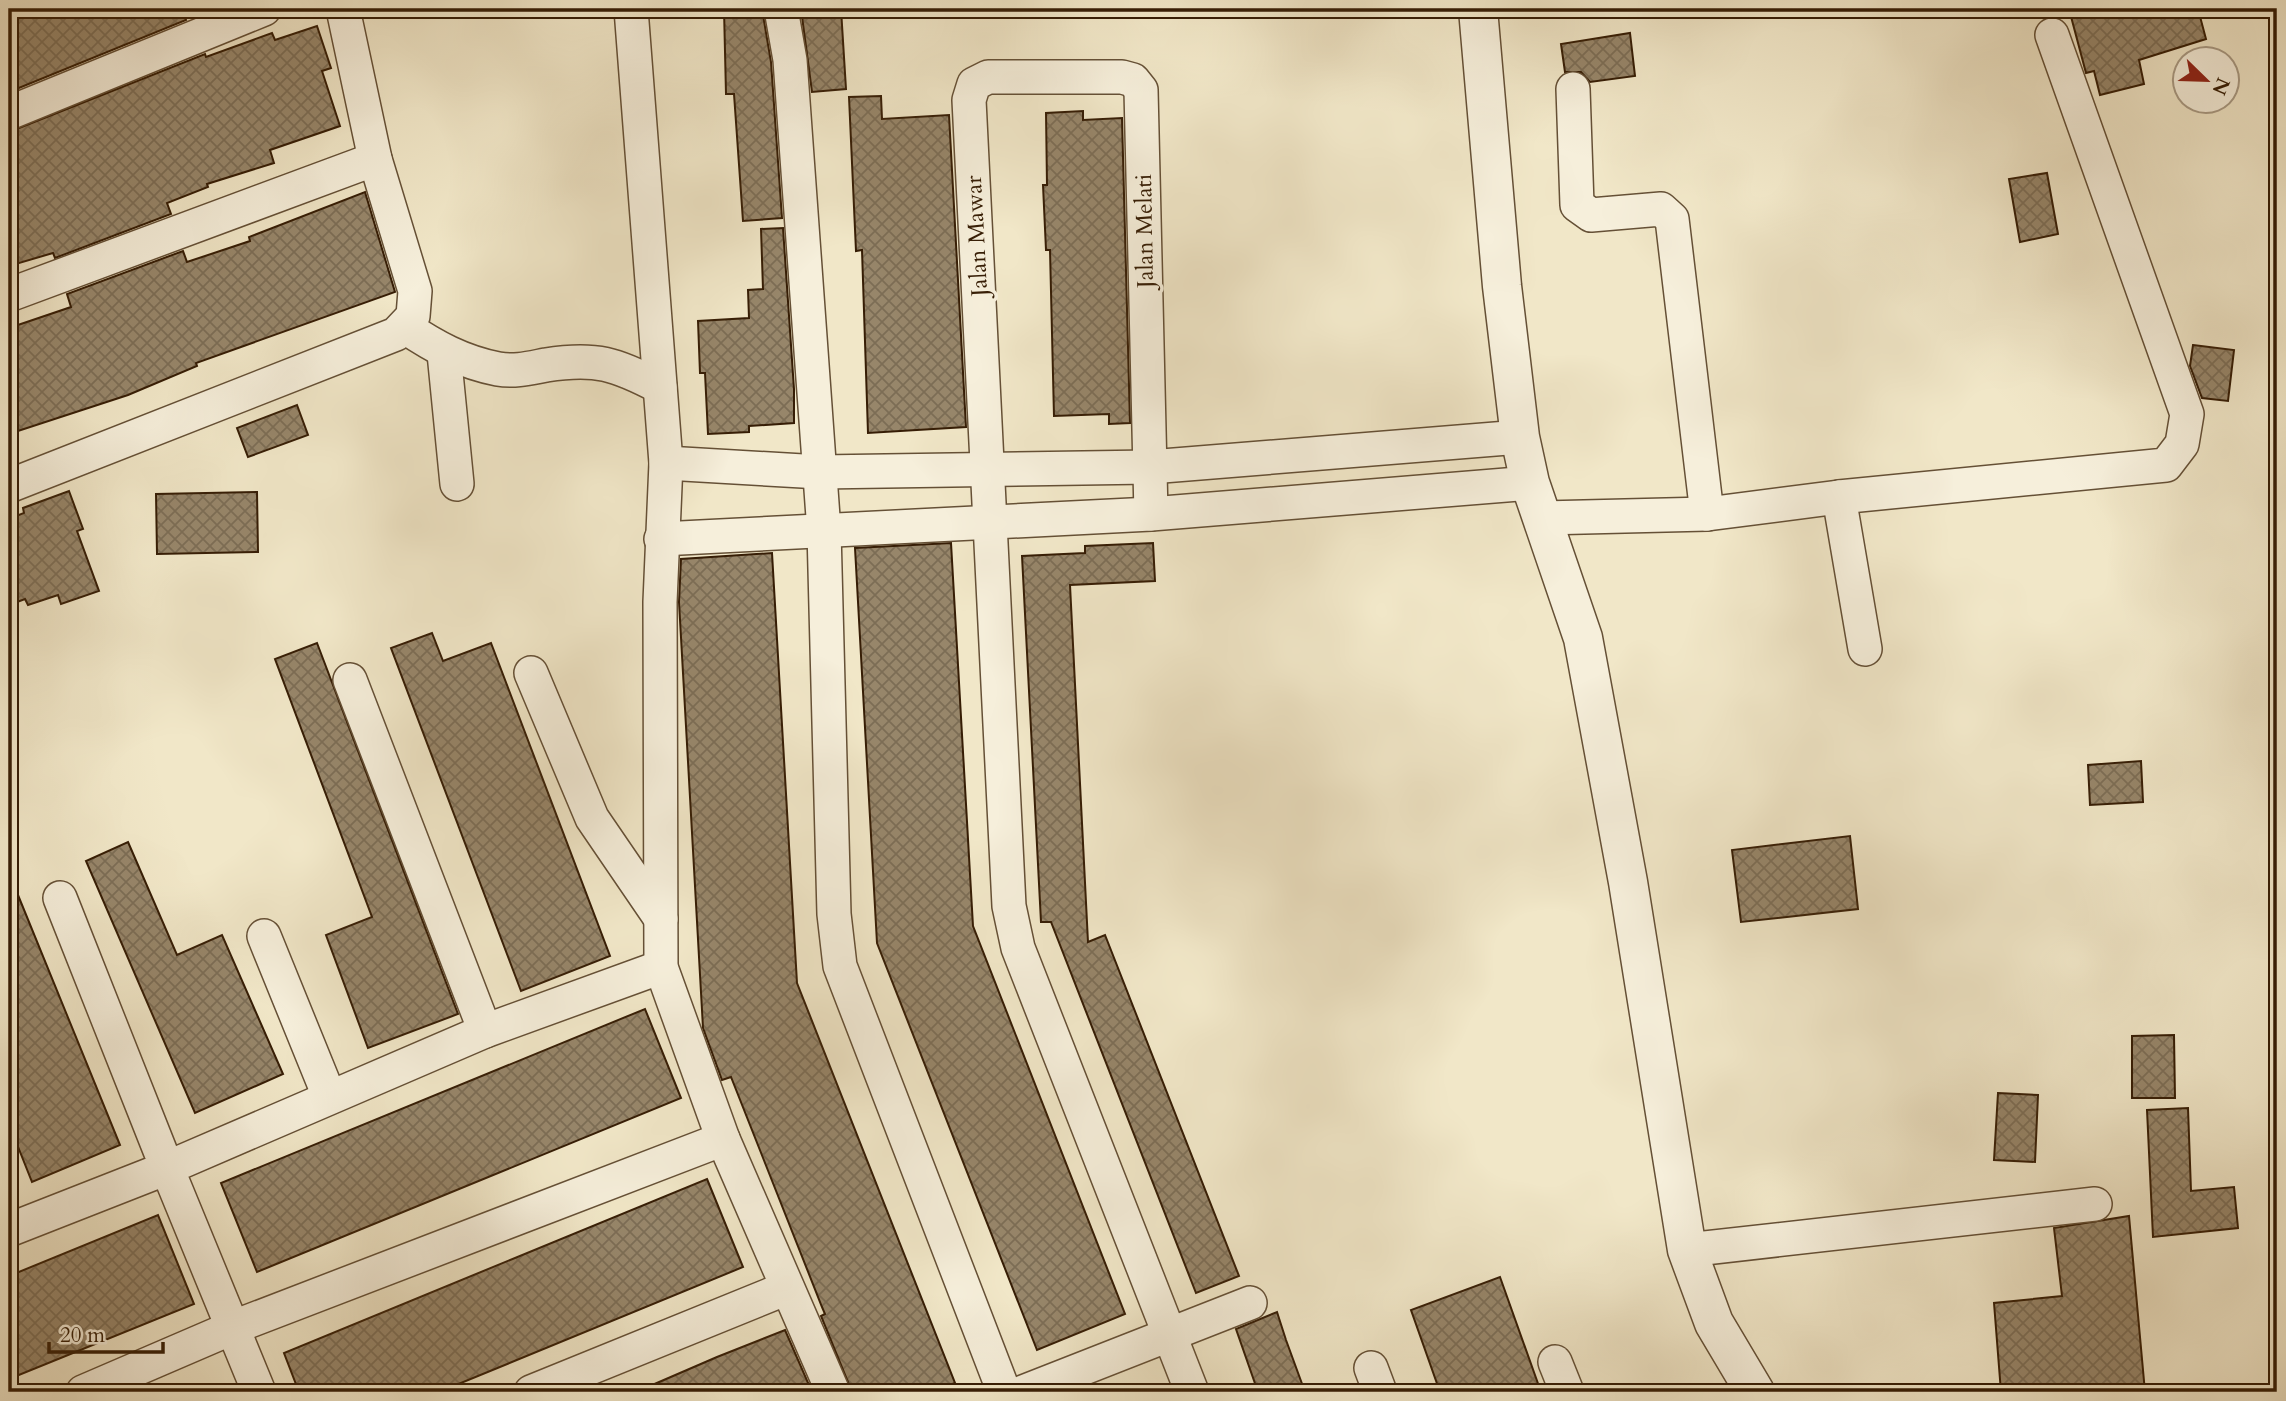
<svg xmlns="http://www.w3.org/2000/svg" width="2286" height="1401" font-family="Cardo,serif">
  <defs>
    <pattern id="building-cross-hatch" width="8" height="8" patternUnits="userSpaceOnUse" patternTransform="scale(1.75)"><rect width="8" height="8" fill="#97866a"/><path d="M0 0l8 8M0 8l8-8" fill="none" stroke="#7c6d55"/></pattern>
  </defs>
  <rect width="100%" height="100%" fill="#f1e7c8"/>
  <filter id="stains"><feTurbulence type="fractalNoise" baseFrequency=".00286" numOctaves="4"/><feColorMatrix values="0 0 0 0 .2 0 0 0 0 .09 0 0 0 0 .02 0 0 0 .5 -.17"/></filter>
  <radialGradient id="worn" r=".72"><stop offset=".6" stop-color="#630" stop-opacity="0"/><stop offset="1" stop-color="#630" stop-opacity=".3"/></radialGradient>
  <!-- building -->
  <g fill="url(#building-cross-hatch)" stroke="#361d05" stroke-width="2">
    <path d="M47 9H182L186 20 9 92V21Z"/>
    <path d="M724 9H762L771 62 782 218 743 221 734 94H726Z"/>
    <path d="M801 9H841L846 89 812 92Z"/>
    <path d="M2069 9H2198L2206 39 2139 60 2144 84 2100 95 2094 71 2086 73Z"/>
    <path d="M317 26 331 68 322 71 340 126 270 150 274 163 207 184 208 187 167 203 171 214 55 258 53 253 9 266V132L205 54 206 57 272 33 275 40Z"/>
    <path d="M1630 33 1635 76 1590 82 1581 72H1565L1561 44Z"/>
    <path d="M881 96 882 119 949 115 966 427 868 433 862 250 856 251 849 97Z"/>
    <path d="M1083 111V120L1122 118 1130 423 1109 424V414L1054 416 1050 250H1046L1043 185H1047L1046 113Z"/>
    <path d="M2047 173 2058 234 2020 242 2009 179Z"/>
    <path d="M365 192 395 292 196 363 197 366 128 395 18 431 9 402V328L71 307 67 294 183 251 187 262 250 241 249 237Z"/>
    <path d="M783 228 794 389V423L749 426V432L708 434 705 373H700L698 321 749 318 748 290 763 289 761 229Z"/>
    <path d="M2193 345 2234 350 2228 401 2202 398 2190 366Z"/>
    <path d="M297 405 308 435 248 457 237 428Z"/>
    <path d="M69 491 83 529 77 531 99 591 61 604 58 595 28 605 25 599 9 605V519L24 513 23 508Z"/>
    <path d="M257 492 258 552 157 554 156 494Z"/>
    <path d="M951 543 973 926 1125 1314 1037 1350 877 943 855 548Z"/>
    <path d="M1153 543 1155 581 1070 585 1088 942 1105 935 1239 1276 1196 1293 1051 922H1041L1022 556 1085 553V546Z"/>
    <path d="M772 553 797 983 955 1383 932 1392H852L821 1316 825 1314 822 1307 731 1077 722 1080 703 1028 679 602 681 559Z"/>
    <path d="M432 633 443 661 491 643 610 956 521 991 391 648Z"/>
    <path d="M317 643 458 1014 368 1048 326 935 372 917 275 659Z"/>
    <path d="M2141 761 2143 802 2090 805 2088 765Z"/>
    <path d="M1850 836 1858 909 1741 922 1732 850Z"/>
    <path d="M128 842 177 955 222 935 283 1074 195 1113 86 861Z"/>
    <path d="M9 873 120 1145 32 1182 9 1124Z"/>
    <path d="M645 1009 681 1098 257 1272 221 1183Z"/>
    <path d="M2174 1035 2175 1098H2132V1036Z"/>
    <path d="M1998 1093 2038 1095 2035 1162 1994 1160Z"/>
    <path d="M2188 1108 2191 1191 2234 1187 2238 1228 2153 1237 2147 1110Z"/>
    <path d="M707 1179 743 1267 439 1392H299L284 1353Z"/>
    <path d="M158 1215 194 1304 9 1379V1276Z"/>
    <path d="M2129 1216 2145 1392H2001L1994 1303 2062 1296 2054 1228Z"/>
    <path d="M1500 1277 1541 1392H1440L1411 1310Z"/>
    <path d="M1277 1312 1286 1340 1305 1392H1258L1236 1329Z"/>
    <path d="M785 1330 812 1392H636L717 1357Z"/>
  </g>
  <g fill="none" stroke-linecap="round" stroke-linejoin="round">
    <!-- minor casing -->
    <g stroke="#655036" stroke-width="36">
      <g id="minor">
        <path d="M631 9 666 463 660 602 661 967 723 1139 833 1392"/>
        <path d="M781 9 790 60 824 531 834 914 840 966 1004 1392"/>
        <path d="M1573 89 1577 205 1591 215 1661 209 1672 219 1707 514"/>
        <path d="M9 113 264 9"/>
        <path d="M9 295 375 159"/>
        <path d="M405 327C435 347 462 362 498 369 515 372 530 368 546 365 596 357 616 364 660 387"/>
        <path d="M444 353 457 484"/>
        <path d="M666 463 820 472 1150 467 1520 437"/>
        <path d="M9 486 396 334 413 316 415 291 375 159 343 9"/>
        <path d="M1839 497 1865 649"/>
        <path d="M1151 514 1141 90 1133 80 1122 77H988L974 84 969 100 1009 906 1018 948 1192 1392"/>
        <path d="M1543 518 1707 514 1839 497 2166 465 2182 444 2187 414 2052 35"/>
        <path d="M661 539 1151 514 1530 483"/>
        <path d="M531 673 592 818 661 919"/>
        <path d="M350 680 485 1031"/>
        <path d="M264 936 329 1096"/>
        <path d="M9 1230 167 1168 60 898"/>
        <path d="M1687 1250 2095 1204"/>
        <path d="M1555 1362 1567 1392"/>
        <path d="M1371 1368 1380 1392"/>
        <path d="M83 1392 234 1327 723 1139"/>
        <path d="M259 1392 167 1168 485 1031 661 967"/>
        <path d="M531 1392 787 1288"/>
        <path d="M1023 1392 1250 1303"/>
      </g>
    </g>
    <!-- tertiary casing -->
    <g stroke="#655036" stroke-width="41">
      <path id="tertiary" d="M1478 9 1502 286 1520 437 1530 483 1583 638 1628 882 1687 1250 1714 1323 1755 1392"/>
    </g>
    <!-- minor -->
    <use href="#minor" stroke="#f6efdb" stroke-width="33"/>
    <!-- tertiary -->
    <use href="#tertiary" stroke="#f6efdb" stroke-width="38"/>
  </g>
  <g text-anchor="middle" stroke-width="7" stroke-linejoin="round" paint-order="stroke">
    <!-- street labels -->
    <g font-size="23" fill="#361d05" stroke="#f6efdb">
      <text transform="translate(1144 231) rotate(-91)" y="8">Jalan Melati</text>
      <text transform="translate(976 236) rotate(-93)" y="8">Jalan Mawar</text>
    </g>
  </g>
  <!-- margin -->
  <rect width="2286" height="1401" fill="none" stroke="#f1e7c8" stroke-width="35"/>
  <rect x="10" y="10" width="2265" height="1380" fill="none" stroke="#361d05" stroke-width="3.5"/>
  <rect x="18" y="18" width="2251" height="1366" fill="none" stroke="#361d05" stroke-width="2"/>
  <!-- north arrow -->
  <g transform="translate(2206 80) rotate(113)"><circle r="33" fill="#f6efdb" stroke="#a99b85" stroke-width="2"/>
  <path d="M0-5L12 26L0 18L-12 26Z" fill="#8f2418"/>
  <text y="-10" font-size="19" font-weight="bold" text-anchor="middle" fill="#361d05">N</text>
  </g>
  <!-- scale -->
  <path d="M49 1342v10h114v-10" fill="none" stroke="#361d05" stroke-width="3.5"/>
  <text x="60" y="1342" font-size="21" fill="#361d05" stroke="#f6efdb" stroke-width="5" paint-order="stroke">20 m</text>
  <rect width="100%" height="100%" filter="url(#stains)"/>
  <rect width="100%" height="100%" fill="url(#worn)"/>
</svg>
